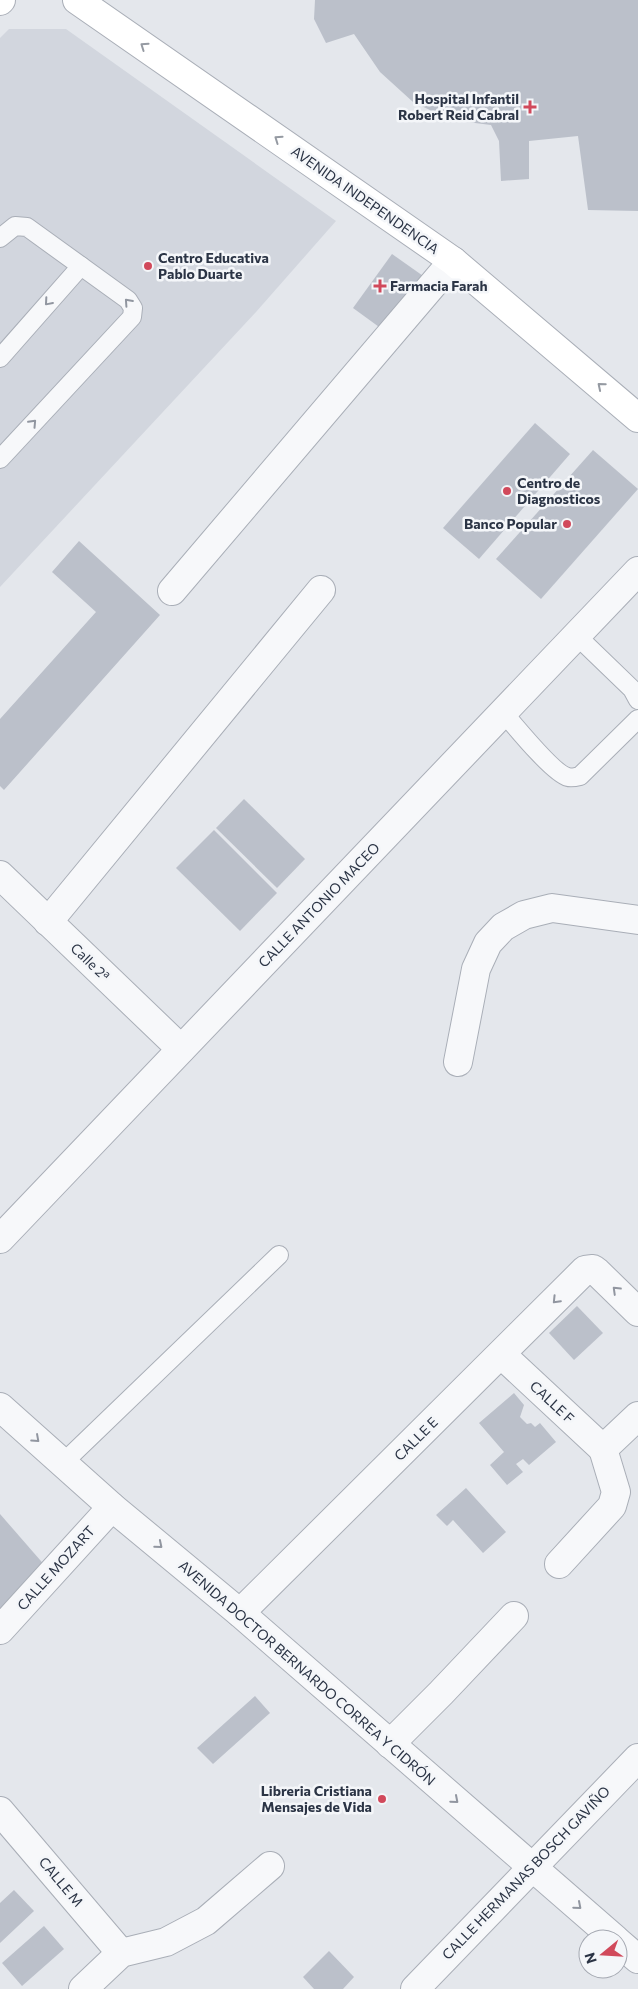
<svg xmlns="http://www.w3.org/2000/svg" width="638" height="1989" font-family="Commissioner,sans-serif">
  <rect width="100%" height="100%" fill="#e4e7ec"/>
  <!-- built -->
  <path fill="#d2d6de" d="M9 29H66L336 221 256 312 0 587V38Z"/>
  <!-- building -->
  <g fill="#bbc0ca">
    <path d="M315 0H638V211L588 210 578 136 529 141V179L501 181 499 141 491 125 451 120 413 102 380 72 354 34 326 43 314 19Z"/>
    <path d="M392 254 426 278 386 332 353 308Z"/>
    <path d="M535 423 570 454 479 559 443 528Z"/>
    <path d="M593 450 638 489 541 599 496 559Z"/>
    <path d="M79 541 160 615 4 790 0 786V719L96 612 52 572Z"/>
    <path d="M244 799 305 859 277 888 216 828Z"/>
    <path d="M214 830 277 893 240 931 176 868Z"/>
    <path d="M577 1306 603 1333 574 1360 549 1333Z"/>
    <path d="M514 1393 524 1405 520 1417 527 1424 531 1423 535 1427 540 1423 556 1442 529 1465 523 1459 516 1464 523 1472 507 1485 490 1465 504 1452 479 1423Z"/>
    <path d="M466 1488 506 1532 483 1553 453 1520 447 1526 436 1515Z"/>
    <path d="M0 1514 47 1568 0 1610Z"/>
    <path d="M255 1696 270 1713 213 1764 197 1748Z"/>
    <path d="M14 1890 34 1911 0 1943V1903Z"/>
    <path d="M44 1926 64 1949 22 1986 2 1963Z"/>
    <path d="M329 1951 354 1977 343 1989H314L303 1977Z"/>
  </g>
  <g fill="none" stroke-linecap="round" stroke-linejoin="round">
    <!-- service casing -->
    <g stroke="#a9aeb7" stroke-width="20">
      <g id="service">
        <path d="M0 238 15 226 27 227 128 300 133 308 132 317 0 459"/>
        <path d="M0 358 81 266"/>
        <path d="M576 635 632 689 638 700"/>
        <path d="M503 712C514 725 554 774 568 777 571 778 576 777 580 776L638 719"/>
        <path d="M63 1463 279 1255"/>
      </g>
    </g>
    <!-- minor casing -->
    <g stroke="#a9aeb7" stroke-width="30">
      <g id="minor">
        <path d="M172 591 453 261"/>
        <path d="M0 875 181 1049"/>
        <path d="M48 922 321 590"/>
        <path d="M458 1062 476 969 488 943 503 927 524 915 552 908 638 920"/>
        <path d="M0 1239 638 571"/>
        <path d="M502 1355 603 1449"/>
        <path d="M603 1449 638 1416"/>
        <path d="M559 1564 612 1506 616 1492 603 1449"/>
        <path d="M240 1613 585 1270 593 1269 597 1272 638 1312"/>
        <path d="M0 1630 112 1507"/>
        <path d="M390 1744 441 1693 514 1616"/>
        <path d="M0 1811 121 1953"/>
        <path d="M83 1989 121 1953 166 1942 206 1921 270 1866"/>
        <path d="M415 1989 638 1758"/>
      </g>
    </g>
    <!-- tertiary casing -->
    <g stroke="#a9aeb7" stroke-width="30">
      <g id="tertiary">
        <path d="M0 1407 112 1507 240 1613 615 1939"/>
        <path d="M618 1942 638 1959"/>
      </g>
    </g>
    <!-- secondary casing -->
    <g stroke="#a9aeb7" stroke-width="30">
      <g id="secondary">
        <path d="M77 0 453 261 638 418"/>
        <path d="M0 1 1 0"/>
      </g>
    </g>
    <!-- service -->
    <use href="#service" stroke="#f7f8fa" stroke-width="18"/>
    <!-- minor -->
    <use href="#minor" stroke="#f7f8fa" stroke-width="28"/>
    <!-- tertiary -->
    <use href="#tertiary" stroke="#f7f8fa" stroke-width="28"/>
    <!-- secondary -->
    <use href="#secondary" stroke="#fff" stroke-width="28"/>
  </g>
  <!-- one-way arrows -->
  <defs><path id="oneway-chevron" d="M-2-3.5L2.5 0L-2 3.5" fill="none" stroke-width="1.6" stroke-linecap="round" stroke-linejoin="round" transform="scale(1.25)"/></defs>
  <g stroke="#959aa2">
    <use href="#oneway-chevron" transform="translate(144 46) rotate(-145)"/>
    <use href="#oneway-chevron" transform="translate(278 139) rotate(-145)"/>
    <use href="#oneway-chevron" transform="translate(601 386) rotate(-140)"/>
  </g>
  <g stroke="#9196a0">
    <use href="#oneway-chevron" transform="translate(48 302) rotate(131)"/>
    <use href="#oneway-chevron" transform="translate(128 302) rotate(-132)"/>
    <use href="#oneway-chevron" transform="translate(33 423) rotate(-47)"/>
    <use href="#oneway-chevron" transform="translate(616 1290) rotate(-136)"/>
    <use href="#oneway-chevron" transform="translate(556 1300) rotate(134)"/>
    <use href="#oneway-chevron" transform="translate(36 1439) rotate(42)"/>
    <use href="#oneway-chevron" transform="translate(159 1545) rotate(40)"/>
    <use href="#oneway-chevron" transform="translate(455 1800) rotate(41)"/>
    <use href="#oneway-chevron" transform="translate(578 1906) rotate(41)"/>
  </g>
  <!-- markers -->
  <g fill="#d1495b" stroke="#f4f6f9" stroke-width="2">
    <path d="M527.5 99.5h5v5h5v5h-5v5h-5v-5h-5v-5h5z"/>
    <circle cx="148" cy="266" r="5"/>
    <path d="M377.5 278.5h5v5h5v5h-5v5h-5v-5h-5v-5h5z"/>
    <circle cx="507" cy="491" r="5"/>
    <circle cx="567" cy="524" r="5"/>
    <circle cx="382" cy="1799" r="5"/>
  </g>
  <g text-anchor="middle" stroke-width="5" stroke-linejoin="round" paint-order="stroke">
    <!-- poi labels -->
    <g font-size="14" font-weight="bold" fill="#2b3445" stroke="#f4f6f9" text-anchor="end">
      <text x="519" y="104">Hospital Infantil<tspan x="519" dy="16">Robert Reid Cabral</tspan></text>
      <text x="158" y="263" text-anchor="start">Centro Educativa<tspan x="158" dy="16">Pablo Duarte</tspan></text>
      <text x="390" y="291" text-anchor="start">Farmacia Farah</text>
      <text x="517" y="488" text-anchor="start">Centro de<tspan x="517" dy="16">Diagnosticos</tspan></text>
      <text x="557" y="529">Banco Popular</text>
      <text x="372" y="1796">Libreria Cristiana<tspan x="372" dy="16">Mensajes de Vida</tspan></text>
    </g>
    <!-- street labels -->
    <g font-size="14" fill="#2b3445" stroke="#f4f6f9">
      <text transform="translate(365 200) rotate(35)" y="5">AVENIDA INDEPENDENCIA</text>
      <text transform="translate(319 905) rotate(-46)" y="5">CALLE ANTONIO MACEO</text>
      <text transform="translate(90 962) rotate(44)" y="5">Calle 2ª</text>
      <text transform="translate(552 1402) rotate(43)" y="5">CALLE F</text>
      <text transform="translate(416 1439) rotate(-45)" y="5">CALLE E</text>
      <text transform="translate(56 1568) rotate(-48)" y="5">CALLE MOZART</text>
      <text transform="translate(307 1673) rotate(41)" y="5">AVENIDA DOCTOR BERNARDO CORREA Y CIDRÓN</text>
      <text transform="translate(526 1873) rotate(-46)" y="5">CALLE HERMANAS BOSCH GAVIÑO</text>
      <text transform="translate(61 1882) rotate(50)" y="5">CALLE M</text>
    </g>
  </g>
  <!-- north arrow -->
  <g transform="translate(603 1954) rotate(252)"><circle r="24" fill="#f4f6f9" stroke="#a4a8b1"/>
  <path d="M0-4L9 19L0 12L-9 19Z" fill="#d1495b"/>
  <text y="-8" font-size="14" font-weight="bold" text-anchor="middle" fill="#2b3445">N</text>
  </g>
</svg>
